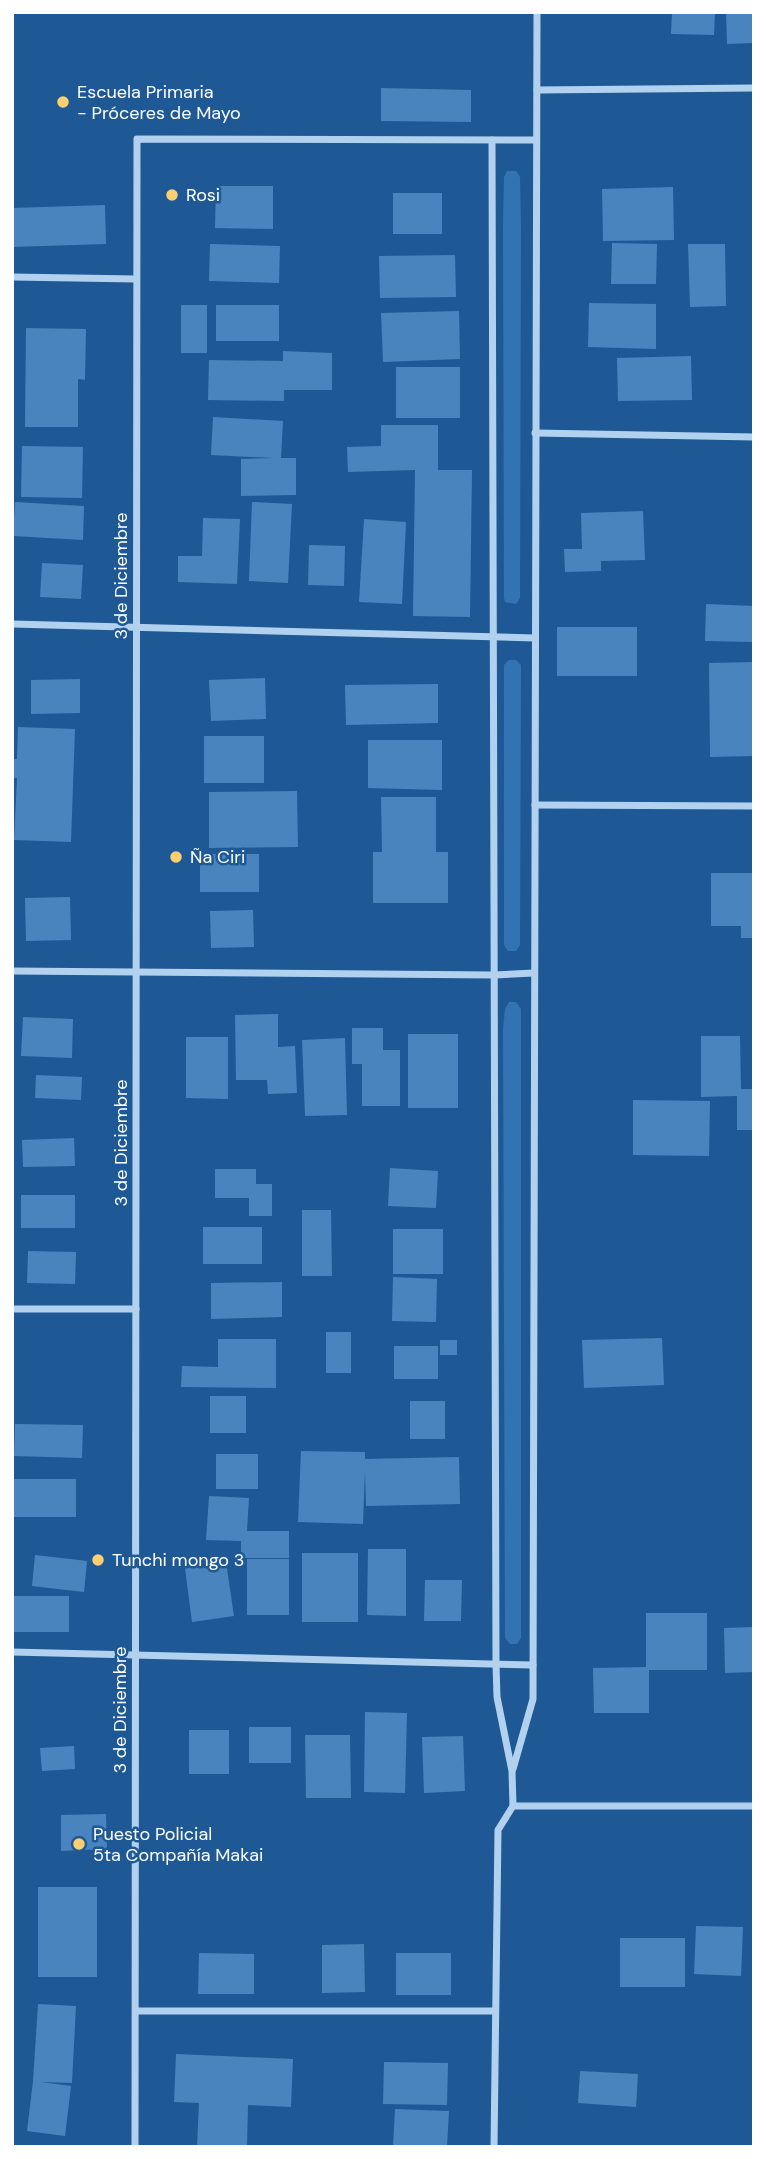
<svg xmlns="http://www.w3.org/2000/svg" width="766" height="2159" font-family="'DM Sans',sans-serif">
  <rect width="100%" height="100%" fill="#1e5996"/>
  <!-- green -->
  <g fill="#3273b4">
    <path d="M507 171H516L520 177 521 225 520 598 516 604 505 602 504 598 503 224 504 177Z"/>
    <path d="M509 660H516L521 665 520 945 516 951H508L504 945V665Z"/>
    <path d="M509 1002H516L521 1009V1638L517 1644H510L505 1638 503 1029 505 1009Z"/>
  </g>
  <!-- building -->
  <g fill="#4a84be">
    <path d="M672 12H715L714 35 671 34Z"/>
    <path d="M726 12H754V43L727 44Z"/>
    <path d="M381 88 471 90V122L381 121Z"/>
    <path d="M216 186H273V229L215 228Z"/>
    <path d="M673 187 674 240 603 241 602 189Z"/>
    <rect x="393" y="193" width="49" height="41"/>
    <path d="M105 205 106 244 12 247V208Z"/>
    <path d="M612 243 657 244 656 284H611Z"/>
    <path d="M210 244 280 246 279 283 209 281Z"/>
    <path d="M688 244H725L726 306 690 307Z"/>
    <path d="M455 255 456 297 380 298 379 256Z"/>
    <path d="M589 303 656 304V349L588 347Z"/>
    <rect x="181" y="305" width="26" height="48"/>
    <rect x="216" y="305" width="63" height="36"/>
    <path d="M459 311 460 359 383 362 381 313Z"/>
    <path d="M26 328 86 329 85 380 78 379V427H25Z"/>
    <path d="M283 351 332 353V390H284V401L208 400 209 360 283 361Z"/>
    <path d="M691 356 692 400 618 401 617 358Z"/>
    <rect x="396" y="367" width="64" height="51"/>
    <path d="M213 417 283 421 281 458H296V495L241 496V459L274 458 211 455Z"/>
    <path d="M381 425H438V470H472L470 617 413 616 415 470 348 472 347 447 381 446Z"/>
    <path d="M22 446 83 447 82 498 21 497Z"/>
    <path d="M15 502 84 506 83 540 13 536Z"/>
    <path d="M252 502 292 504 288 583 249 581Z"/>
    <path d="M643 511 645 560 601 561V571L565 572 564 549H582L581 513Z"/>
    <path d="M203 518 240 519 237 584 178 582V556H202Z"/>
    <path d="M364 519 406 522 402 604 359 602Z"/>
    <path d="M309 545 345 546 344 586 308 585Z"/>
    <path d="M42 563 83 565 81 599 40 597Z"/>
    <path d="M706 604 754 606V642L705 641Z"/>
    <rect x="557" y="627" width="80" height="49"/>
    <path d="M754 662V756L710 757 709 663Z"/>
    <path d="M265 678 266 719 211 721 209 680Z"/>
    <path d="M80 679V713L31 714V680Z"/>
    <path d="M438 684V723L346 725 345 685Z"/>
    <path d="M18 727 75 729 71 842 14 840 17 778H12V759H17Z"/>
    <rect x="204" y="736" width="60" height="47"/>
    <path d="M368 740H442V790L368 788Z"/>
    <path d="M297 791 298 847 209 848V792Z"/>
    <path d="M381 797H436V852H448V903H373V852H382Z"/>
    <rect x="200" y="854" width="59" height="38"/>
    <path d="M711 873H754V938H741V926H711Z"/>
    <path d="M70 897 71 940 26 941 25 898Z"/>
    <path d="M253 910 254 947 211 948 210 911Z"/>
    <path d="M278 1014V1047L295 1046 297 1093 268 1094 267 1080H236L235 1015Z"/>
    <path d="M23 1017 73 1019 72 1058 21 1056Z"/>
    <path d="M352 1028H383V1050H400V1106H362V1064H352Z"/>
    <rect x="408" y="1034" width="50" height="74"/>
    <path d="M701 1036H740L741 1089H754V1130H737V1096L701 1097Z"/>
    <path d="M186 1037H228V1099L186 1098Z"/>
    <path d="M345 1038 347 1115 305 1116 302 1040Z"/>
    <path d="M36 1075 82 1077 81 1100 35 1098Z"/>
    <path d="M633 1100 710 1101 709 1156 633 1155Z"/>
    <path d="M74 1138 75 1166 23 1167 22 1140Z"/>
    <path d="M390 1168 438 1171 436 1208 388 1206Z"/>
    <path d="M215 1169H256V1184H272V1216H249V1198H215Z"/>
    <rect x="21" y="1195" width="54" height="33"/>
    <path d="M302 1210H331L332 1276H302Z"/>
    <rect x="203" y="1227" width="59" height="37"/>
    <rect x="393" y="1229" width="50" height="45"/>
    <path d="M28 1251 76 1252 75 1284 27 1283Z"/>
    <path d="M393 1277 437 1279 436 1322 392 1321Z"/>
    <path d="M282 1282V1317L211 1319V1283Z"/>
    <rect x="326" y="1332" width="25" height="41"/>
    <path d="M662 1338 664 1385 584 1388 582 1340Z"/>
    <path d="M218 1339H276V1388L181 1387 182 1366 218 1367Z"/>
    <rect x="440" y="1340" width="17" height="15"/>
    <rect x="394" y="1346" width="44" height="33"/>
    <rect x="210" y="1396" width="36" height="37"/>
    <rect x="410" y="1401" width="35" height="38"/>
    <path d="M15 1424 83 1425 82 1458 14 1456Z"/>
    <path d="M301 1451 365 1452V1459L459 1457 460 1504 366 1506 365 1470 363 1524 298 1522Z"/>
    <rect x="216" y="1454" width="42" height="35"/>
    <rect x="12" y="1479" width="64" height="38"/>
    <path d="M209 1496 249 1498 247 1531H289V1558H241V1541L206 1540Z"/>
    <path d="M368 1549H406V1616L367 1615Z"/>
    <rect x="302" y="1553" width="56" height="69"/>
    <path d="M35 1555 87 1561 84 1592 32 1586Z"/>
    <rect x="247" y="1559" width="42" height="56"/>
    <path d="M226 1562 234 1616 192 1622 185 1568Z"/>
    <path d="M425 1580H462L461 1621H424Z"/>
    <rect x="12" y="1596" width="57" height="36"/>
    <path d="M646 1613H707V1670H649V1713H594L593 1668 646 1667Z"/>
    <path d="M754 1627V1672L725 1673 724 1628Z"/>
    <path d="M365 1712 407 1713 405 1793 364 1792Z"/>
    <rect x="249" y="1727" width="42" height="36"/>
    <rect x="189" y="1730" width="40" height="44"/>
    <path d="M305 1735H350L351 1798H306Z"/>
    <path d="M463 1736 465 1791 424 1793 422 1737Z"/>
    <path d="M74 1746 75 1769 42 1771 40 1748Z"/>
    <path d="M106 1814 107 1849 61 1851V1815Z"/>
    <rect x="38" y="1887" width="59" height="90"/>
    <path d="M696 1926 743 1927 741 1976 694 1974Z"/>
    <rect x="620" y="1938" width="65" height="49"/>
    <path d="M364 1944 365 1992 322 1993V1945Z"/>
    <path d="M199 1953 254 1954V1994H198Z"/>
    <rect x="396" y="1953" width="55" height="42"/>
    <path d="M38 2004 76 2006 72 2083 41 2082 71 2086 65 2136 27 2131 33 2081Z"/>
    <path d="M176 2054 293 2059 291 2107 248 2105 247 2147H197L199 2103 174 2102Z"/>
    <path d="M384 2062 448 2063 447 2105 383 2104Z"/>
    <path d="M580 2071 638 2074 636 2107 578 2103Z"/>
    <path d="M395 2109 449 2111 447 2147H393Z"/>
  </g>
  <g fill="none" stroke-linecap="round" stroke-linejoin="round">
    <!-- street -->
    <g stroke="#b2d1ef" stroke-width="7">
      <path d="M537 90 754 88"/>
      <path d="M492 140 496 1664 497 1697 512 1771 513 1806 498 1830 494 2147"/>
      <path d="M12 277 136 279"/>
      <path d="M535 433 754 437"/>
      <path d="M12 624 535 638"/>
      <path d="M535 805 754 806"/>
      <path d="M12 971 494 975 534 973"/>
      <path d="M12 1309H136"/>
      <path d="M12 1652 533 1665"/>
      <path d="M513 1769 533 1699 537 12"/>
      <path d="M513 1806H754"/>
      <path d="M136 2011H494"/>
      <path d="M135 2147 137 139 536 140"/>
    </g>
  </g>
  <!-- markers -->
  <g fill="#fece71" stroke="#1e5996" stroke-width="2.5">
    <circle cx="63" cy="102" r="7"/>
    <circle cx="172" cy="195" r="7"/>
    <circle cx="176" cy="857" r="7"/>
    <circle cx="98" cy="1560" r="7"/>
    <circle cx="79" cy="1844" r="7"/>
  </g>
  <g text-anchor="middle" stroke-width="5" stroke-linejoin="round" paint-order="stroke">
    <!-- poi labels -->
    <g font-size="18" fill="#fff" stroke="#1e5996" text-anchor="start">
      <text x="77" y="98">Escuela Primaria<tspan x="77" dy="21">- Próceres de Mayo</tspan></text>
      <text x="186" y="201">Rosi</text>
      <text x="190" y="863">Ña Ciri</text>
      <text x="112" y="1566">Tunchi mongo 3</text>
      <text x="93" y="1840">Puesto Policial<tspan x="93" dy="21">5ta Compañía Makai</tspan></text>
    </g>
    <!-- street labels -->
    <g font-size="18" fill="#fff" stroke="#1e5996">
      <text transform="translate(121 576) rotate(-90)" y="6">3 de Diciembre</text>
      <text transform="translate(121 1143) rotate(-90)" y="6">3 de Diciembre</text>
      <text transform="translate(120 1710) rotate(-90)" y="6">3 de Diciembre</text>
    </g>
  </g>
  <!-- border -->
  <rect width="766" height="2159" fill="none" stroke="#ffffff" stroke-width="28"/>
</svg>
